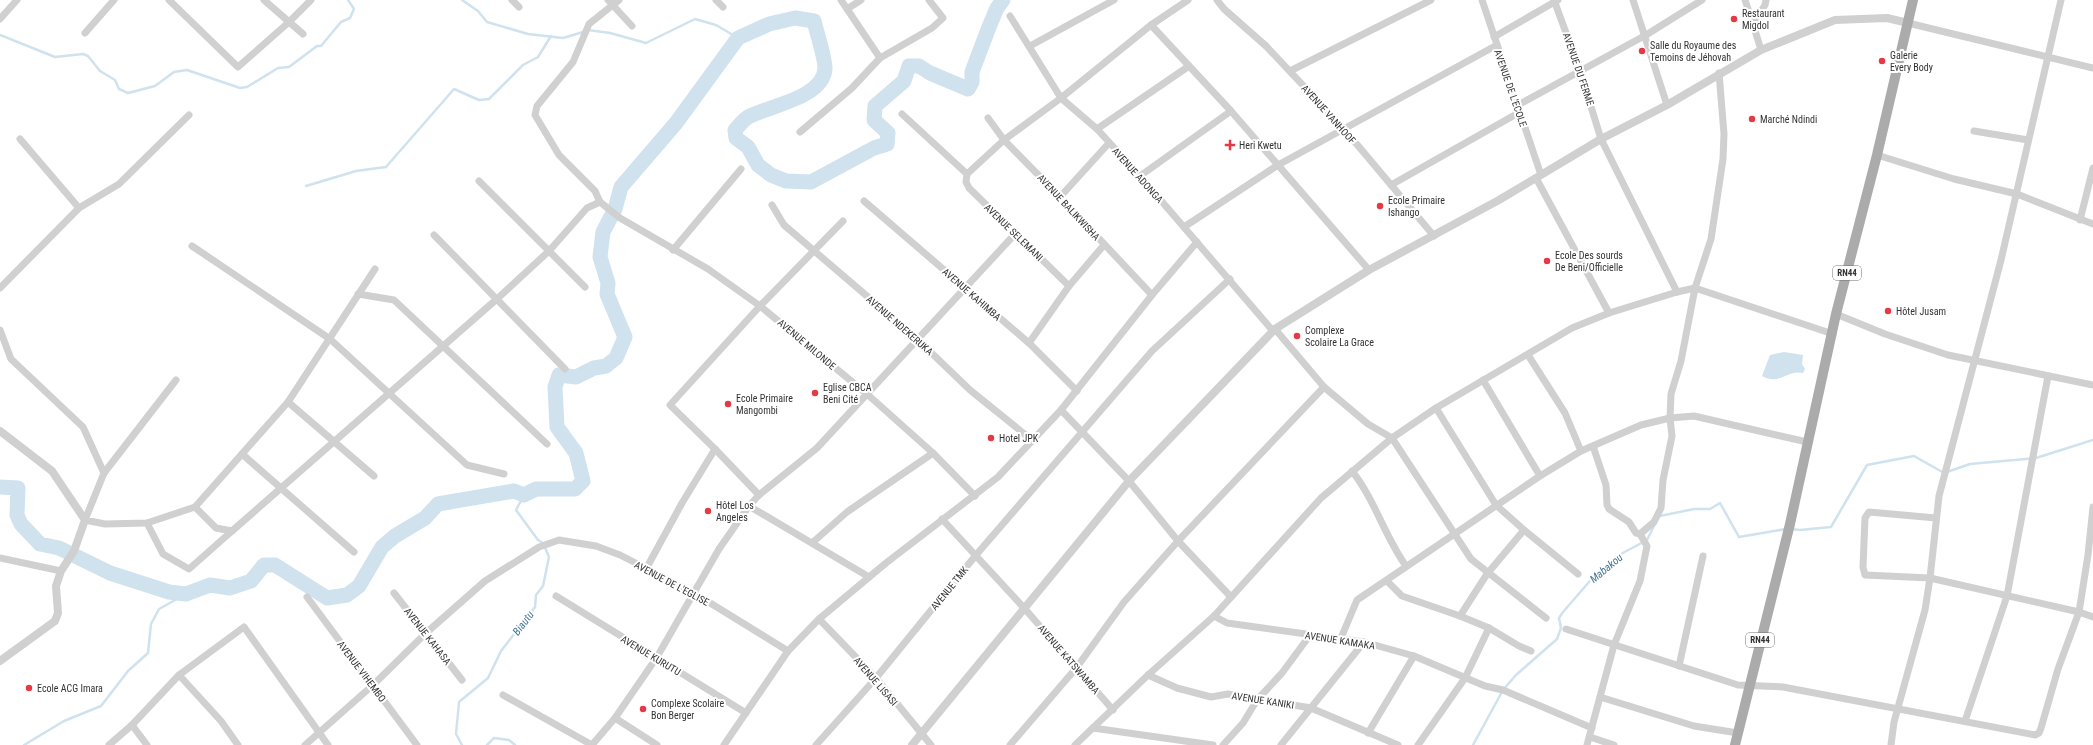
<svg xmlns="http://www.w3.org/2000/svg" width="2093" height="745" font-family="'Roboto Condensed',sans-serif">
  <rect width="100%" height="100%" fill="#fff"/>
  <!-- water -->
  <path fill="#cfe2ee" d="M1784 352 1803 355 1802 364 1805 369 1803 373C1787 369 1780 386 1762 376L1770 355Z"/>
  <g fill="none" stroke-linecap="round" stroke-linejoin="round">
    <!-- stream -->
    <g stroke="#cfe2ee" stroke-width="2.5">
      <path d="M462 0 478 11 487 22 528 34 563 38 583 32"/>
      <path d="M588 30 610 33 646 43 695 19 716 25 738 38"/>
      <path d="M0 35 55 57 83 54 88 56 100 71 115 80 119 89 128 93 155 86 174 72 187 70 240 88 247 87 278 68 289 67 317 46H321L341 22 350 18 354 9 348 0"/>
      <path d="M306 186 356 171 386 167 454 89 479 100 489 99 523 65 538 57 551 36"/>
      <path d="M1660 516 1694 509H1710L1720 503 1739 537 1786 529"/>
      <path d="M1791 529 1800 530 1831 527 1867 465 1914 456 1944 473 1970 464 2036 458 2093 440"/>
      <path d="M24 745 64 721 101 706 128 671 148 653 151 624 159 609 186 594"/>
      <path d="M462 745 456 734 459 702 488 678 501 651 535 607 536 595 543 586 549 557 543 543 538 540 516 510 524 495"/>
      <path d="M487 745 494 738 509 740 515 745"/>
      <path d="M1473 745 1503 690 1516 675 1557 639 1561 628 1559 618 1563 612 1596 574 1619 555 1647 540 1655 524"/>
    </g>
    <!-- river -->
    <path stroke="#cfe2ee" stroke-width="15" d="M0 487 18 488 17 515 21 524 40 544 59 548 110 573 169 592 186 594 210 585 230 588 251 581 264 565H275L327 598 347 595 359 586 382 547 395 536 425 518 438 504 514 491 524 495 536 489H575L583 481 576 453 557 427 555 387 559 375 576 377 594 368 606 366 616 358 625 337 607 294 608 283 600 257 603 232 615 209 621 187 676 123 738 38 769 24 795 18 814 21C817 34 825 56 825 69 823 98 768 106 748 117 743 120 739 126 735 130L736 138 748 147 758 165 771 175 786 181 811 182 874 148 887 144 888 133 874 120 875 106 904 81 909 66H919L930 73 968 89 972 82V72L989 27 997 8 1003 0"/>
    <!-- minor -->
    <g stroke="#d0d0d0" stroke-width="7">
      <path d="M169 0 238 67 289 22 311 0"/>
      <path d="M264 0 303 34"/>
      <path d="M512 0 519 7"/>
      <path d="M608 0 632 26"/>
      <path d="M619 0 589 24 573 62 537 106 535 115 559 155 595 191 600 202 620 218 708 269 760 306 867 394 933 453 975 496"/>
      <path d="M716 0 723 7"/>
      <path d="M841 0 880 58"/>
      <path d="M1217 0 1224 9 1266 46 1344 129 1434 236"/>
      <path d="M1482 0 1541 175"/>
      <path d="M1554 0 1580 71 1601 139 1677 292"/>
      <path d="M1633 0 1667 105"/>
      <path d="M1745 0 1753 24"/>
      <path d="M847 9 861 0"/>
      <path d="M1010 16 1061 98 1097 129 1140 176 1273 331"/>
      <path d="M0 19 17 0"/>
      <path d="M1908 23 2093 68"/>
      <path d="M1151 25 1231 111 1369 270"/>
      <path d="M85 33 114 0"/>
      <path d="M1494 37 1558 0"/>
      <path d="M1030 46 1114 0"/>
      <path d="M1761 50 1753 24 1765 5 1766 0"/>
      <path d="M1290 71 1431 0"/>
      <path d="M1518 105 1646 35 1702 0"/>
      <path d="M902 114 967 174 1004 140 1061 98 1151 25 1188 0"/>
      <path d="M988 118 1004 140 1060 197 1152 295"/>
      <path d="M1097 129 1189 66"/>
      <path d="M1974 131 2028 140"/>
      <path d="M800 132 852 88 880 58 932 28 943 18 929 0"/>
      <path d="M20 139 79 208"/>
      <path d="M1877 155 1954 179 2017 194 2093 224"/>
      <path d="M967 174 966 182 969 188 1069 286"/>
      <path d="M1140 176 1231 111"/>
      <path d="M1536 178 1609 313"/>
      <path d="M479 181 585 287"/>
      <path d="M1391 185 1520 112"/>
      <path d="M1060 197 1109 143"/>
      <path d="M864 201 1029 343 1077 391"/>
      <path d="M772 205 784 225 917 339 970 390 1033 441"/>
      <path d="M2080 220 2093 168"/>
      <path d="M1184 227 1278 165 1497 45"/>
      <path d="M434 235 565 369"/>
      <path d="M192 246 330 339 467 465 504 474"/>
      <path d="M673 250 741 169"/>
      <path d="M0 288 79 208 119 184 189 115"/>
      <path d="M358 294 394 300 547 444"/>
      <path d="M1836 314 1885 334 1948 355 2093 385"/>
      <path d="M1275 329 1324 387 1368 424 1392 438 1471 559 1546 618"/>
      <path d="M0 330 11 359 83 427 104 473 85 520 105 524 147 523 195 507 216 528 232 531 498 298 549 251 587 208 600 202"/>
      <path d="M1029 343 1069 286 1104 245"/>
      <path d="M1528 355 1565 413 1581 451"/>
      <path d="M1483 380 1540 476"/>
      <path d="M288 402 374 476"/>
      <path d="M1436 408 1496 505 1524 530 1578 574"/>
      <path d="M1061 410 1129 481 1178 541 1231 597"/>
      <path d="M1593 446 1606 485 1607 505 1609 509 1629 522 1636 533 1640 534"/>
      <path d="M242 454 354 552"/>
      <path d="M1352 471C1375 500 1385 537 1406 566"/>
      <path d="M104 473 176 380"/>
      <path d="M759 495 715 449 670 405 760 306 843 221"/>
      <path d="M749 506 869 577"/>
      <path d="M195 507 288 402 375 269"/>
      <path d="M1936 518 1869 512 1865 518 1863 567 1865 575 1930 578 2079 612 2093 617"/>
      <path d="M942 519 1025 609 1113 710"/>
      <path d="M147 523 163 554 189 569 232 531"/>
      <path d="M812 543 847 512 933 453"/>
      <path d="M0 558 61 571"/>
      <path d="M646 569 682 503 715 449"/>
      <path d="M1387 581 1402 596 1460 616 1489 628 1519 646 1531 651"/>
      <path d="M394 593 462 680"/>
      <path d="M556 596 746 713"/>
      <path d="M307 597 417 745"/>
      <path d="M1214 616 1227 623 1364 642 1414 656 1485 686 1503 690 1592 728"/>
      <path d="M1460 616 1487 574 1524 530"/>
      <path d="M819 619 876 678 931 745"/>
      <path d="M1566 629 1738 685 1783 687 2035 735 2039 733 2041 728 2058 669 2079 612 2088 555 2093 507"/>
      <path d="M1341 638 1357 600 1540 476 1581 451 1641 425 1670 418 1694 416 1807 442"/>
      <path d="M1679 666 1703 556"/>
      <path d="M179 675 221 721 238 745"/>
      <path d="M1148 675 1177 688 1211 697 1228 694 1311 708 1398 745"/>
      <path d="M503 695 592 745"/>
      <path d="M1600 697 1694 726 1738 733"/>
      <path d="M615 718 657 745"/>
      <path d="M1965 721 2007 596 2048 376"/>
      <path d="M132 725 147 745"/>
      <path d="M1093 728 1213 745"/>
      <path d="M1368 733 1414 656"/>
      <path d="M1590 737 1614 745"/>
      <path d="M109 745 132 725 179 675 244 627 328 745"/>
      <path d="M305 745 373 685 426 633 485 581 539 547 559 540 596 546 620 555 694 593 788 651"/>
      <path d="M592 745 615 718 657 657 719 549 749 506 759 495 817 448 1015 234"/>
      <path d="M724 745 788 651 819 619 886 563 998 477 1061 410 1152 295 1197 242"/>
      <path d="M816 745 876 678 976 555 1152 351 1230 279"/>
      <path d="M1010 745 1077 667 1124 602 1178 541 1324 387"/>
      <path d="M1075 745 1148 675 1214 616 1321 498 1392 438 1436 408 1572 328 1609 313 1677 292 1695 288 1833 334"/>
      <path d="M1223 745 1243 723 1257 700 1282 673 1310 635"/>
      <path d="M1281 745 1364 642"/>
      <path d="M1418 745 1465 678 1489 628"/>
      <path d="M1587 745 1614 645 1640 581 1647 546 1640 534 1654 522 1661 508 1663 480 1672 436 1670 418 1671 394 1681 361 1695 288 1711 239 1723 159 1724 134 1719 73"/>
      <path d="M1891 745 1894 722 1925 610 1930 578 1939 496 2001 260 2061 0"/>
    </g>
    <!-- tertiary -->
    <g stroke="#d0d0d0" stroke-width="8">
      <path d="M0 431 52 471 85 520 74 551 61 571 56 586 58 613 55 621 0 661"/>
      <path d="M912 745 1129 481 1275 329 1369 270 1499 200 1601 139 1667 105 1761 50 1835 20 1887 18 1908 23"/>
    </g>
    <!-- primary -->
    <path stroke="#ababab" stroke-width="10" d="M1735 745 1790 524 1836 314 1877 155 1913 0"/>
  </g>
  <!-- markers -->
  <g fill="#e63946" stroke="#fff" stroke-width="1.5">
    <circle cx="1734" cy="19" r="4"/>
    <circle cx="1642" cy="51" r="4"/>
    <circle cx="1882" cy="61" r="4"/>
    <circle cx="1752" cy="119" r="4"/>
    <path d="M1228 139h4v4h4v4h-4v4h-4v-4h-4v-4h4z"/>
    <circle cx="1380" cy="206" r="4"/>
    <circle cx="1547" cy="261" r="4"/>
    <circle cx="1888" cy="311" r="4"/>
    <circle cx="1297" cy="336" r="4"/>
    <circle cx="815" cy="393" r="4"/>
    <circle cx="728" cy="404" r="4"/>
    <circle cx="991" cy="438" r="4"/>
    <circle cx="708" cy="511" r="4"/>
    <circle cx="29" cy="688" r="4"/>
    <circle cx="643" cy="709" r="4"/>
  </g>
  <g text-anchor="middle" stroke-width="4" stroke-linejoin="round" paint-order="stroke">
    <!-- shield labels -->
    <g fill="#fff" stroke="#707070" stroke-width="1">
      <rect x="1833" y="266" width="28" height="14" rx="3"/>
      <rect x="1746" y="633" width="28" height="14" rx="3"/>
    </g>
    <g font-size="9" font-weight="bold" fill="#333">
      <text x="1847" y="276">RN44</text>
      <text x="1760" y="643">RN44</text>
    </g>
    <!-- poi labels -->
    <g font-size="10" fill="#333" stroke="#fff" text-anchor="start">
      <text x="1742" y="17">Restaurant<tspan x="1742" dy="12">Migdol</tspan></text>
      <text x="1650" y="49">Salle du Royaume des<tspan x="1650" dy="12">Temoins de Jéhovah</tspan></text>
      <text x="1890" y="59">Galerie<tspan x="1890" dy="12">Every Body</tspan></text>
      <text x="1760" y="123">Marché Ndindi</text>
      <text x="1239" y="149">Heri Kwetu</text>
      <text x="1388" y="204">Ecole Primaire<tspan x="1388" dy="12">Ishango</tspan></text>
      <text x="1555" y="259">Ecole Des sourds<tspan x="1555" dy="12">De Beni/Officielle</tspan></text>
      <text x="1896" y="315">Hôtel Jusam</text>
      <text x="1305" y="334">Complexe<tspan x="1305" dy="12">Scolaire La Grace</tspan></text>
      <text x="823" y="391">Eglise CBCA<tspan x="823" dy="12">Beni Cité</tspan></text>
      <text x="736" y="402">Ecole Primaire<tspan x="736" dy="12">Mangombi</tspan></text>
      <text x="999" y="442">Hotel JPK</text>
      <text x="716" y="509">Hôtel Los<tspan x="716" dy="12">Angeles</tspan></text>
      <text x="37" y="692">Ecole ACG Imara</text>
      <text x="651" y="707">Complexe Scolaire<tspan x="651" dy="12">Bon Berger</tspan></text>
    </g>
    <!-- street labels -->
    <g font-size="10" fill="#333" stroke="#fff">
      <text transform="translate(1579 69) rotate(71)" y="4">AVENUE DU FERME</text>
      <text transform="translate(1511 88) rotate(71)" y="4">AVENUE DE L'ECOLE</text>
      <text transform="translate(1329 114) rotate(48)" y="4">AVENUE VANHOOF</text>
      <text transform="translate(1138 175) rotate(48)" y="4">AVENUE ADONGA</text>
      <text transform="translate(1069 207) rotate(47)" y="4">AVENUE BALIKWISHA</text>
      <text transform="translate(1014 232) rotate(44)" y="4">AVENUE SELEMANI</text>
      <text transform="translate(972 294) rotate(41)" y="4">AVENUE KAHIMBA</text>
      <text transform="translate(900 325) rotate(41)" y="4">AVENUE NDEKERUKA</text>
      <text transform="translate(807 344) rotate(40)" y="4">AVENUE MILONDE</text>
      <text transform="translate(672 583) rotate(28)" y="4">AVENUE DE L'EGLISE</text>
      <text transform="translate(949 588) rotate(-51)" y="4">AVENUE TMK</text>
      <text transform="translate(428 636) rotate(52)" y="4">AVENUE KAHASA</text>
      <text transform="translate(1340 640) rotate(9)" y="4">AVENUE KAMAKA</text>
      <text transform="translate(651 655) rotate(31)" y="4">AVENUE KURUTU</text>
      <text transform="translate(1069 659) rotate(49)" y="4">AVENUE KATSWAMBA</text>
      <text transform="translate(362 671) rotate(53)" y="4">AVENUE VIHEMBO</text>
      <text transform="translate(876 681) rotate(49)" y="4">AVENUE LISASI</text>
      <text transform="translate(1263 700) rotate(9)" y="4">AVENUE KANIKI</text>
    </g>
    <!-- water labels -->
    <g font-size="11" font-style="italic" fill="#3f7597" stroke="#fff">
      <text transform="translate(1606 568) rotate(-40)" y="4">Mabakou</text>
      <text transform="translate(523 623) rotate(-53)" y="4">Biautu</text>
    </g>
  </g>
</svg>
